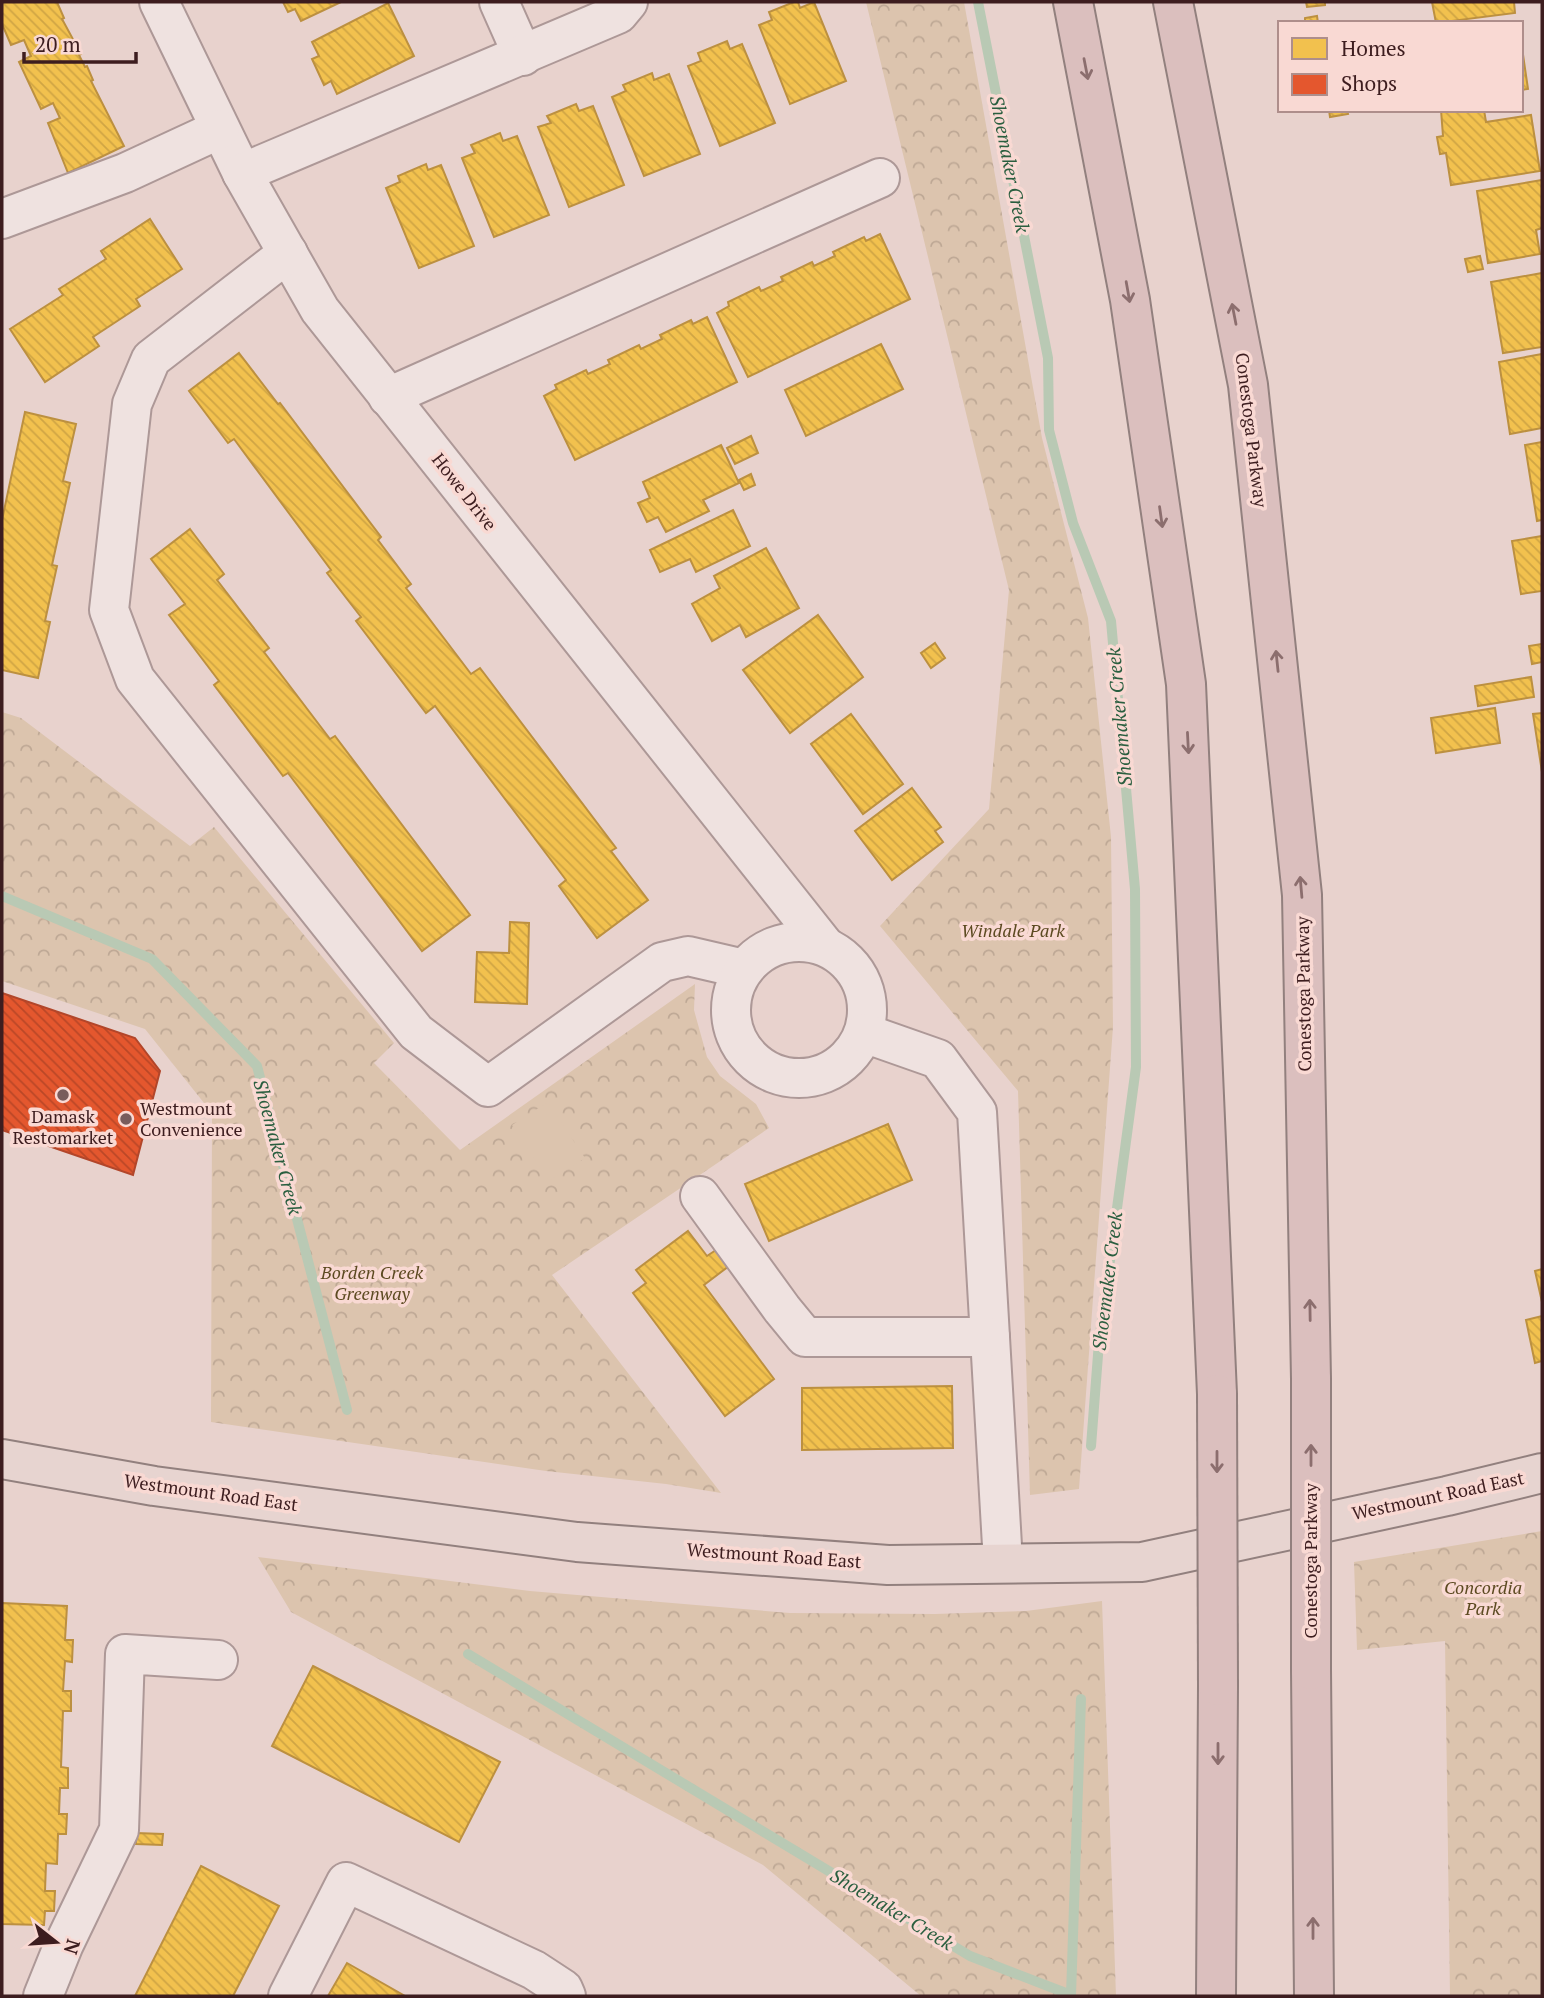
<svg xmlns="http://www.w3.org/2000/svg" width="1544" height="1998" font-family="'PT Serif',serif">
  <defs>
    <pattern id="park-crowns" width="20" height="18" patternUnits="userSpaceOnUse" patternTransform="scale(1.75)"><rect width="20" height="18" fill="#dcc4ae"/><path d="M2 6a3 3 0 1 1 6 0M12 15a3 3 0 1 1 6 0" fill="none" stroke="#bea895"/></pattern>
    <pattern id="homes-back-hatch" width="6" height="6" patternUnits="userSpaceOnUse" patternTransform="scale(1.75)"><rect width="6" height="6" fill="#f2c14e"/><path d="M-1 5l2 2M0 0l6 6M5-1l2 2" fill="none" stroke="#d0a544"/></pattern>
    <pattern id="shops-back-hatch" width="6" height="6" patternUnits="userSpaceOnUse" patternTransform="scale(1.75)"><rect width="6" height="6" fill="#e4572e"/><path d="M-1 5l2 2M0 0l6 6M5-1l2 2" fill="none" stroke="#ba4727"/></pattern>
  </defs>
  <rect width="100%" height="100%" fill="#e8d2cd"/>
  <!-- park -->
  <g fill="url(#park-crowns)">
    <path d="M866 2H964L1042 438 1088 618 1111 837 1113 1027 1079 1489 1030 1495 1018 1091 880 926 989 809 1009 590Z"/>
    <path d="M2 712 21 718 190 846 214 827 394 1043 374 1063 460 1150 695 984 694 1010 707 1057 720 1076 756 1104 769 1128 552 1275 721 1493 666 1484 546 1471 211 1422 212 1113 145 1029 2 981Z"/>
    <path d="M1542 1531V1996H1450L1445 1641 1357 1650 1354 1562Z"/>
    <path d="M258 1557 530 1591 790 1613 935 1614 1026 1611 1102 1601 1116 1996H921L763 1865 291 1612Z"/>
  </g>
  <!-- garden -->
  <path fill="#dcc4ae" d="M548 1102 585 1158 549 1181 512 1125Z"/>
  <!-- homes -->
  <g fill="url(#homes-back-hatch)" stroke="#bc9040" stroke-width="2">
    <path d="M2 2H57L64 18 62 19 81 54 79 55 85 67 87 66 93 80 91 81 124 146 68 173 48 123 60 118 53 103 41 109 19 62 31 56 24 40 11 45 2 24Z"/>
    <path d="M283 2H341L301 21 295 9 288 12Z"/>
    <path d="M794 2H798L800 8 814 2 846 81 790 104 759 25 772 20 769 12Z"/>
    <path d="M1306 2H1325V5L1307 7Z"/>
    <path d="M1432 2H1514L1515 13 1436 23Z"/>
    <path d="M388 3 414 56 337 94 331 81 324 85 312 59 319 56 312 42Z"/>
    <path d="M1317 16 1318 23H1305V18Z"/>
    <path d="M727 41 730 49 742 44 775 123 720 146 688 66 701 61 698 53Z"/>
    <path d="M1521 41 1528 89 1521 90Z"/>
    <path d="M652 73 654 80 669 74 700 154 644 176 612 97 626 91 623 85Z"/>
    <path d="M576 104 579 111 593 106 624 185 569 207 538 127 551 123 547 116Z"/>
    <path d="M1329 110H1347L1348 114 1330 117Z"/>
    <path d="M1441 110H1484L1486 122 1531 115 1540 171 1451 185 1446 153 1440 154 1437 137 1443 136Z"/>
    <path d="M500 133 503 141 517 136 549 215 494 237 462 158 475 153 471 145Z"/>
    <path d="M426 164 428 170 441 165 474 246 419 268 386 188 400 182 398 176Z"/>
    <path d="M1542 180V228L1536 230 1540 254 1488 263 1477 191Z"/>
    <path d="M150 219 182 269 136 299 140 306 93 337 99 346 45 382 10 329 63 295 59 289 106 259 101 251Z"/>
    <path d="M880 234 910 299 748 377 717 313 729 306 728 302 759 287 761 291 783 281 781 277 812 262 814 266 835 256 833 252 864 237 866 241Z"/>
    <path d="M1480 256 1483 269 1468 272 1465 259Z"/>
    <path d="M1542 273V347L1503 353 1491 282Z"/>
    <path d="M707 317 737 382 575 460 544 396 557 389 555 385 586 370 588 374 610 364 608 360 639 345 641 349 662 339 660 335 691 320 693 324Z"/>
    <path d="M881 344 903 389 806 436 785 390Z"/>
    <path d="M239 353 278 404 280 403 381 537 378 540 411 584 406 588 471 674 480 668 616 848 611 851 648 900 597 938 559 886 566 880 435 706 426 713 356 621 361 617 327 573 331 570 234 439 228 443 189 391Z"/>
    <path d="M1542 354V428L1510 434 1499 362Z"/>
    <path d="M25 412 76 424 63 481 70 483 52 565 57 566 45 621 50 622 38 678 2 670V520Z"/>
    <path d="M751 436 758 453 735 464 727 448Z"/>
    <path d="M1542 442V520L1537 521 1525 445Z"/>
    <path d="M721 445 739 483 703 500 709 511 666 532 658 517 647 522 638 503 650 498 643 482Z"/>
    <path d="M751 474 755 485 744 490 739 480Z"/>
    <path d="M733 510 750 546 696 572 690 559 660 572 650 550Z"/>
    <path d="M190 529 224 574 217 580 269 648 264 652 330 739 335 736 470 915 422 951 288 773 283 776 214 685 219 681 169 615 185 604 151 559Z"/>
    <path d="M1542 536V591L1521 594 1512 541Z"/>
    <path d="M766 548 799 608 746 637 740 625 712 641 692 604 720 588 714 576Z"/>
    <path d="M818 615 863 677 790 733 743 670Z"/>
    <path d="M935 643 945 658 931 668 921 653Z"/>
    <path d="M1542 644V662L1532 664 1529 646Z"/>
    <path d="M1531 677 1534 697 1478 706 1475 686Z"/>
    <path d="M1495 708 1500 743 1436 753 1431 718Z"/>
    <path d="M1542 713V772L1533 714Z"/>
    <path d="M851 714 903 784 863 814 811 744Z"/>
    <path d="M912 788 941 827 935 831 943 842 892 880 855 831Z"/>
    <path d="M510 922 529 923 527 1004 475 1002 477 952 509 953Z"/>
    <path d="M888 1124 912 1180 769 1241 745 1184Z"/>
    <path d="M688 1231 707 1256 716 1250 729 1266 704 1285 774 1379 725 1416 633 1293 646 1283 636 1270Z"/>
    <path d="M1542 1269V1302L1535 1271Z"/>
    <path d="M1542 1316V1361L1535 1363 1526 1320Z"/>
    <path d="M952 1386 953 1448 802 1450V1388Z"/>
    <path d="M2 1603 67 1606 65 1640H73L72 1662 65 1661 63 1691H71V1711H63L61 1767 68 1768V1788H60L59 1814H67L66 1834H58L57 1864 46 1863 45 1891H55L54 1911H45L44 1925 2 1924Z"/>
    <path d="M313 1666 500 1762 459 1842 272 1746Z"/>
    <path d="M136 1833 163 1834 162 1845 136 1844Z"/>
    <path d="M201 1866 279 1906 233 1996H135Z"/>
    <path d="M347 1963 405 1996H328Z"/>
  </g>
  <!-- shops -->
  <path fill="url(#shops-back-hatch)" stroke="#b2462a" stroke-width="2" d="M2 993 135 1038 160 1071 133 1175 2 1130Z"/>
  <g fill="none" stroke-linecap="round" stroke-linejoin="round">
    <!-- stream -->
    <g stroke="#b9c9b4" stroke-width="10">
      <path d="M978 2 1048 358 1049 430 1073 523 1111 621 1135 889 1136 1067 1099 1342 1091 1446"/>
      <path d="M2 896 152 959 257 1066 347 1410"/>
      <path d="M468 1654 970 1956 1071 1995 1081 1699"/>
    </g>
    <!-- minor casing -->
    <g stroke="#ad9897" stroke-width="42">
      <g id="minor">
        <path d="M159 2 242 173 320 310 825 946"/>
        <path d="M499 2 523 56"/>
        <path d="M242 173 618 14 628 2"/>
        <path d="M2 219 125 173 220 129"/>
        <path d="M288 253 151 359 132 404 109 610 135 679 416 1032 488 1087 662 962 688 956 744 969"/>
        <path d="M388 397 880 178"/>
        <circle cx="799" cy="1010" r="68"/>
        <path d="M864 1033 938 1059 977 1112 1003 1563"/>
        <path d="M700 1196 782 1309 805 1337H990"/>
        <path d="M43 1996 64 1944 119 1830 125 1654 218 1660"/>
        <path d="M288 1996 346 1882 534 1970 563 1989 566 1996"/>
      </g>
    </g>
    <!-- major casing -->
    <g stroke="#92807e" stroke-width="42">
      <path id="major" d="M2 1459 154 1486 577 1542 888 1565 1142 1562 1447 1496 1542 1473"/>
    </g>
    <!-- highway casing -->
    <g stroke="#92807e" stroke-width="42">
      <g id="highway">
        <path d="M1073 2 1130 300 1186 684 1217 1394"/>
        <path d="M1173 2 1248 385 1302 895 1311 1379"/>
        <path d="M1311 1670 1314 1996"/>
        <path d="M1216 1996 1218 1686"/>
      </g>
    </g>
    <!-- minor -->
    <use href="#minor" stroke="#efe2e0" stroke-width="38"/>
    <!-- major -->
    <use href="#major" stroke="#e7d4d0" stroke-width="38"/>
    <!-- highway -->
    <use href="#highway" stroke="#dbbfbe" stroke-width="38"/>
    <!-- highway-bridge casing -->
    <g stroke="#92807e" stroke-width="42" stroke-linecap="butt">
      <g id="highway-bridge">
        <path d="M1217 1394 1218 1686"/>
        <path d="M1311 1670V1379"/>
      </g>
    </g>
    <!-- highway-bridge -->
    <use href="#highway-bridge" stroke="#dbbfbe" stroke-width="38"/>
  </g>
  <!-- one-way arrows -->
  <defs><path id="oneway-shaft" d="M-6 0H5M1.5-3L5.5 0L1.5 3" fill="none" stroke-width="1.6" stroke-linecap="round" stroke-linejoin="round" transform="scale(1.75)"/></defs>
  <g stroke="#8c6e6e">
    <use href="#oneway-shaft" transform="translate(1086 69) rotate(79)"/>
    <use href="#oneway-shaft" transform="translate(1128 292) rotate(80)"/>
    <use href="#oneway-shaft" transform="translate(1234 314) rotate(-101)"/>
    <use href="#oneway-shaft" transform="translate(1161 517) rotate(82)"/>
    <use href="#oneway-shaft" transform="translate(1277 661) rotate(-96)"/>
    <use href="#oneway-shaft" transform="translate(1188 743) rotate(87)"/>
    <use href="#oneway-shaft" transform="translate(1301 887) rotate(-95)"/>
    <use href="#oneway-shaft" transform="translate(1310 1310) rotate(-91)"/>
    <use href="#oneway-shaft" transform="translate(1311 1455) rotate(-90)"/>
    <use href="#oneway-shaft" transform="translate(1217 1462) rotate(90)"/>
    <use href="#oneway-shaft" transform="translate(1218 1754) rotate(90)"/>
    <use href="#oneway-shaft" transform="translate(1313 1928) rotate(-90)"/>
  </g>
  <!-- markers -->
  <g fill="#795c5c" stroke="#f9d9d3" stroke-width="2.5">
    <circle cx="63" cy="1095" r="7"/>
    <circle cx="126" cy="1119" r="7"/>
  </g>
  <g text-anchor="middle" stroke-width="7" stroke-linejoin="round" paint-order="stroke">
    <!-- street labels -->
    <g font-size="18" fill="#3d1d1f" stroke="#f9d9d3">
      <text transform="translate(1251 430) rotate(83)" y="6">Conestoga Parkway</text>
      <text transform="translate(464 492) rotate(52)" y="6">Howe Drive</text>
      <text transform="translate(1304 994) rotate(-91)" y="6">Conestoga Parkway</text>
      <text transform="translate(211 1493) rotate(8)" y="6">Westmount Road East</text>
      <text transform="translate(1438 1496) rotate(-12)" y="6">Westmount Road East</text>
      <text transform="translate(774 1556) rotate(4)" y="6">Westmount Road East</text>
      <text transform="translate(1311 1561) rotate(-90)" y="6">Conestoga Parkway</text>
    </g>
    <!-- park labels -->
    <g font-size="18" font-style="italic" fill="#5c4a21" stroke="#f9d9d3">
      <text x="1013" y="937">Windale Park</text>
      <text x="372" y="1279">Borden Creek<tspan x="372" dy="21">Greenway</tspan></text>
      <text x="1483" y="1594">Concordia<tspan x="1483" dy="21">Park</tspan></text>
    </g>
    <!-- poi labels -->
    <g font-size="18" fill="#3d1d1f" stroke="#f9d9d3" text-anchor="start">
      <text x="140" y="1115">Westmount<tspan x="140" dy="21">Convenience</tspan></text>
      <text x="63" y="1123" text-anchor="middle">Damask<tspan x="63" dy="21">Restomarket</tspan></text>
    </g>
    <!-- water labels -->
    <g font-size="19" font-style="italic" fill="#2a5e3f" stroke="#f9d9d3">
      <text transform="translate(1010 164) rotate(79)" y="7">Shoemaker Creek</text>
      <text transform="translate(1119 717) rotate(-95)" y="7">Shoemaker Creek</text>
      <text transform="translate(278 1147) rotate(75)" y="7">Shoemaker Creek</text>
      <text transform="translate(1107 1281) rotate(-83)" y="7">Shoemaker Creek</text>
      <text transform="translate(892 1909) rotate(31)" y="7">Shoemaker Creek</text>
    </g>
  </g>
  <!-- border -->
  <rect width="1544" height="1998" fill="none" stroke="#3d1d1f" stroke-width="7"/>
  <!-- legend -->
  <rect x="1278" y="21" width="245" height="91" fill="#f9d9d3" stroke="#ae8e8b" stroke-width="2"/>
  <rect x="1292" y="38" width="35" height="21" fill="#f2c14e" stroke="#ae8e8b" stroke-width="2"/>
  <text x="1341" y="56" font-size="21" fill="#3d1d1f">Homes</text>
  <rect x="1292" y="74" width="35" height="21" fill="#e4572e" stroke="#ae8e8b" stroke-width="2"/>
  <text x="1341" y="91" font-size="21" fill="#3d1d1f">Shops</text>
  <!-- north arrow -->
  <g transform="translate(56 1942) rotate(107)" stroke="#f9d9d3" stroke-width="5" paint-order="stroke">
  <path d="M0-5L12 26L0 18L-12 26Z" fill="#3d1d1f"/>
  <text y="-10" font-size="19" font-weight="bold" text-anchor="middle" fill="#3d1d1f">N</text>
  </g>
  <!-- scale -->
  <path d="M24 52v10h112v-10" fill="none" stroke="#3d1d1f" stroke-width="3.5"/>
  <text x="35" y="52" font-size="21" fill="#3d1d1f" stroke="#f9d9d3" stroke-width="5" paint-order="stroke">20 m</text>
</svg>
